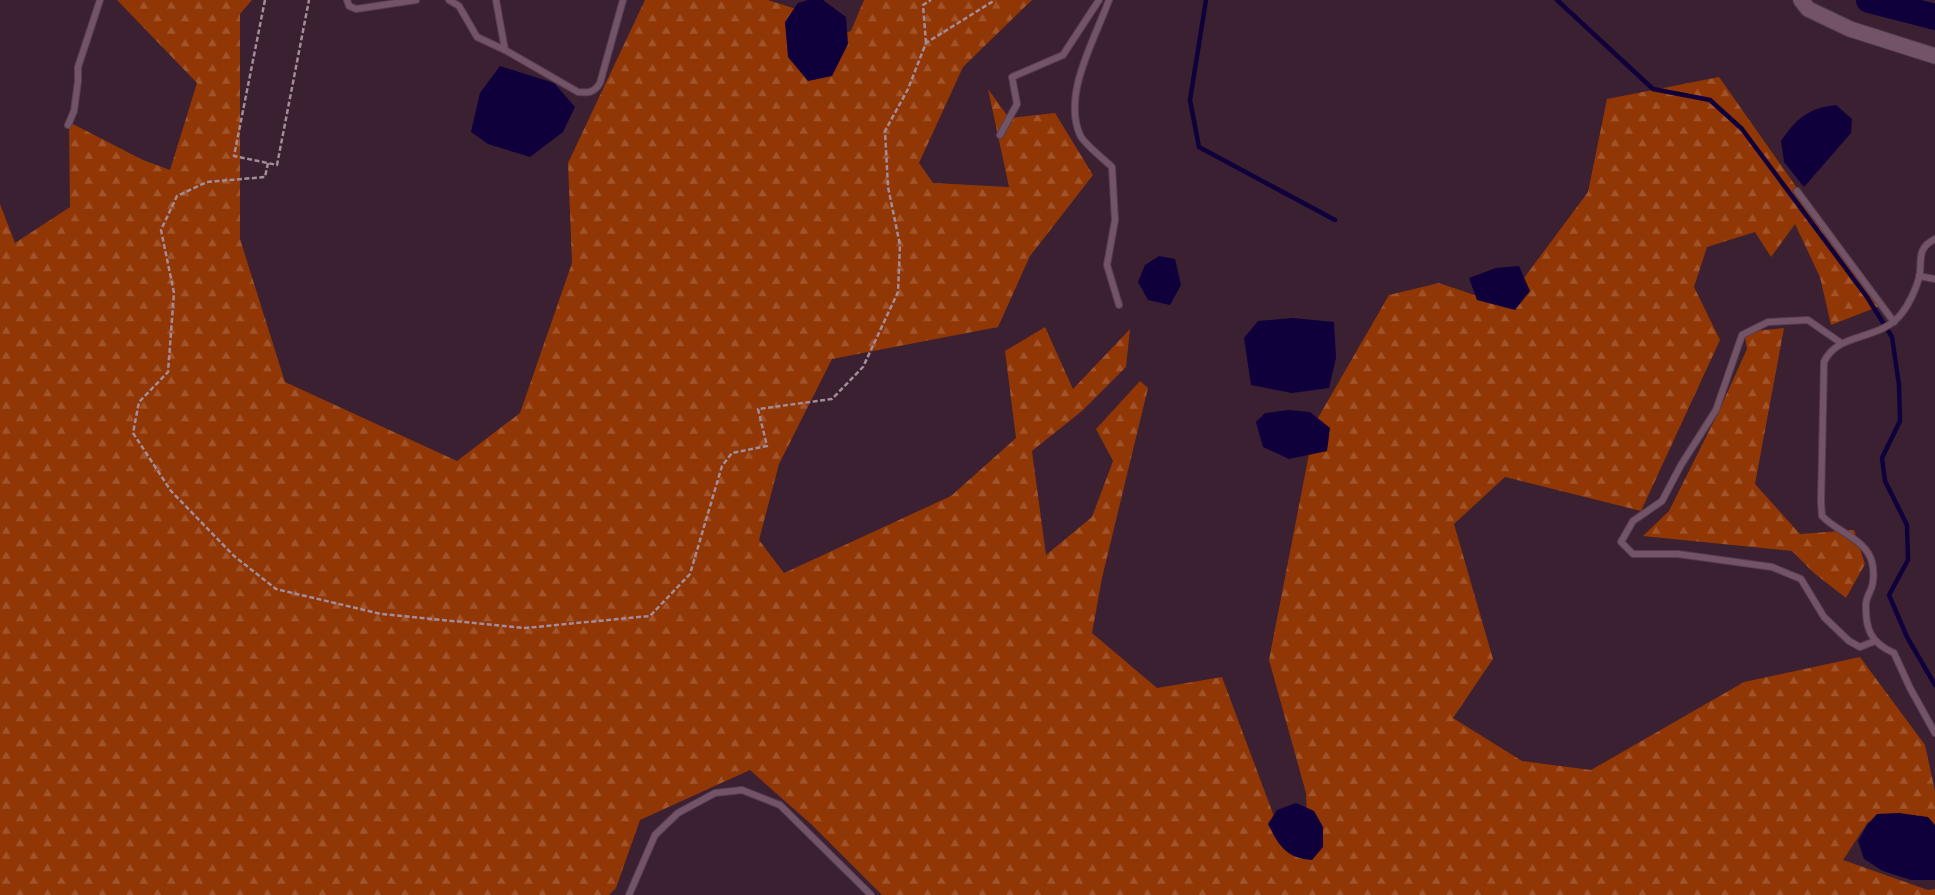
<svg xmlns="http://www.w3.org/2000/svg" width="1935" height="895" font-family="Signika,sans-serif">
  <defs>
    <pattern id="forest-firs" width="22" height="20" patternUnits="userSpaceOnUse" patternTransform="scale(1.25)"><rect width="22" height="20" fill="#913605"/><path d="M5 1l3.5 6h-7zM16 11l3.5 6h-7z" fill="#a1532a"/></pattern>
  </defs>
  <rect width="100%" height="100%" fill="#3b2031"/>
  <!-- forest -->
  <g fill="url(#forest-firs)">
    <path d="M117 0H252L240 14V239L285 382 457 461 520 413 572 263 568 163 645 0H768L796 9 813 45 851 31 864 0H1032L963 67 919 163 933 183 1009 187 988 89 1009 118 1055 113 1093 175 1030 256 998 327 832 359 779 464 759 540 784 573 951 496 1016 438 1005 351 1045 327 1073 389 1130 329 1126 367 1082 411 1032 451 1046 555 1092 517 1113 461 1096 429 1140 381 1148 388 1102 578 1092 633 1157 688 1222 677 1281 835 1308 842 1306 793 1269 660 1315 423 1389 295 1439 283 1504 305 1588 192 1607 99 1719 77 1880 306 1831 325 1820 277 1795 224 1771 257 1755 232 1707 247 1694 287 1720 340 1641 511 1505 477 1454 524 1493 659 1453 718 1522 761 1591 770 1744 682 1860 657 1925 745 1935 791V832L1868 822 1843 860 1928 890 1935 889V895H882L812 825 750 770 640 820 616 888 609 895H0V204L15 243 70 207 69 122 143 160 170 170 197 83Z"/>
    <path d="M1784 328 1755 484 1800 534 1854 530 1865 564 1846 598 1814 573 1792 551 1643 536 1669 511 1719 411 1747 349 1744 332Z"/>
  </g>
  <!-- water -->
  <g fill="#0f003c">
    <path d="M808 0H823L846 17 848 44 832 76 808 81 788 57 785 22 798 3Z"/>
    <path d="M500 66 554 83 575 107 563 132 530 157 488 144 471 132 480 93Z"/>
    <path d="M1836 105 1852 119 1851 133 1804 187 1784 162 1781 141C1796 119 1808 108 1836 105Z"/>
    <path d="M1159 256 1175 259 1181 285 1170 305 1148 300 1138 282 1145 265Z"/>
    <path d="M1519 266 1530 291 1515 310 1477 300 1469 278 1496 268Z"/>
    <path d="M1293 318 1334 322 1336 358 1329 388 1292 393 1251 385 1244 338 1258 321Z"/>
    <path d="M1289 410 1310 412 1330 428 1327 451 1289 459 1263 447 1256 422 1265 413Z"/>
    <path d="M1296 803 1314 811 1323 827V847L1312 860C1286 858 1279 846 1268 824L1277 810Z"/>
    <path d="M1899 813 1928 817 1935 825V880H1911L1883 871 1864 859 1858 841 1867 825 1877 814Z"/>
  </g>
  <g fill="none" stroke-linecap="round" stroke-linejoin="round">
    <!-- stream -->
    <g stroke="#0f003c" stroke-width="4.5">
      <path d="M1206 0 1190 100 1199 147 1335 220"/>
      <path d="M1557 0 1653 89 1710 100 1742 129 1867 297 1892 337 1899 385 1900 421 1882 458 1885 481 1907 525 1908 560 1889 595 1907 637 1935 685"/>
    </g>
    <!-- river -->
    <path stroke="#0f003c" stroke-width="26" d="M1869 0 1935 17"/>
    <!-- lane casing -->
    <g stroke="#563e4e" stroke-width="8">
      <g id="lane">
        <path d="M347 0 349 6 356 9 416 0"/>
        <path d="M449 0 459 6 477 37 505 50 578 92C588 93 594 93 600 83L623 0"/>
        <path d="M496 0 505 50"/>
        <path d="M1109 0C1095 39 1062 94 1080 135 1084 144 1104 159 1112 167L1115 220 1107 265 1119 305"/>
        <path d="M68 125 74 111 78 81V67L100 0"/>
        <path d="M1000 135 1017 104 1012 77 1063 55 1099 0"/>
        <path d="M1797 191 1894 322"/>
        <path d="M1935 239C1915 249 1923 261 1919 278 1916 289 1909 304 1902 313 1880 342 1838 331 1824 362L1821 502 1822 516C1837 532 1866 539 1872 562 1874 569 1874 583 1871 589 1869 594 1866 599 1866 604 1865 629 1871 643 1894 653L1910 688 1935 733"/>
        <path d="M1919 276 1935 279"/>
        <path d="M1841 343 1808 320 1768 322 1742 335 1716 410 1681 465 1662 501 1633 521 1621 542 1633 554H1678L1772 567 1801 579 1824 617 1849 641 1860 647 1875 641"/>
        <path d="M629 895 655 835 678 813 715 793 742 790 780 805 871 895"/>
      </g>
    </g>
    <!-- secondary casing -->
    <g stroke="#563e4e" stroke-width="17">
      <path id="secondary" d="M1801 0 1808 9 1850 29 1935 56"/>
    </g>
    <!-- path -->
    <g stroke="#a38d9b" stroke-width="2.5" stroke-dasharray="5 2.5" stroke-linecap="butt">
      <path d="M265 0 234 156 277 165 309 0"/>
      <path d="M926 43 923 5 931 0"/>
      <path d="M268 163 265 177 207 182 177 196 161 230 174 293 168 372 139 402 133 433 171 491 234 556 276 589 381 614 525 628 650 616 690 574 722 466 732 453 767 446 758 409 832 399 863 367 898 292 900 245 888 187 885 131 908 89 926 43 995 0"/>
    </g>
    <!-- lane -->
    <use href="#lane" stroke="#735366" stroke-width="6"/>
    <!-- secondary -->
    <use href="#secondary" stroke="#735366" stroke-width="15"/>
  </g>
</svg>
